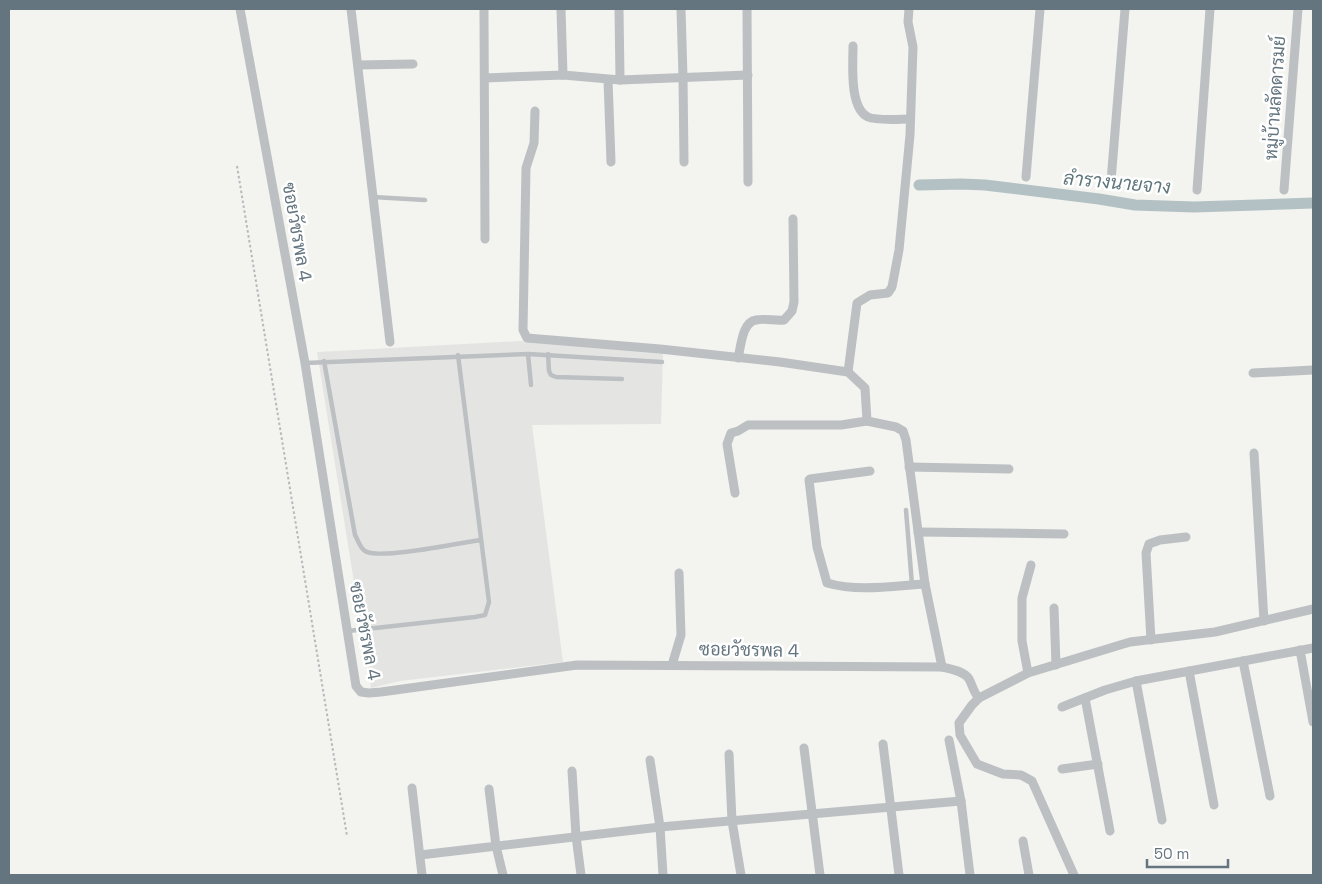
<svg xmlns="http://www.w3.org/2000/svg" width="1322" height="884" font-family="'Space Grotesk',Sarabun,sans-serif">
  <rect width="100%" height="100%" fill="#f3f3ef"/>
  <!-- built -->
  <path fill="#e4e5e3" d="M520 341 663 353 661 424 532 425 563 662 400 681 371 688 317 352Z"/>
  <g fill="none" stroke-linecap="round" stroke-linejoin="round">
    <!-- canal -->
    <path stroke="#b3c1c4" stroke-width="11" d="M919 185 961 184 985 185 1099 199 1135 205 1194 207 1313 203"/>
    <!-- path -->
    <path stroke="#b6b9bb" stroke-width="2" stroke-dasharray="2.5 2.5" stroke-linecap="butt" d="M237 166 347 836"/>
    <!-- service -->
    <g stroke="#bcc0c3" stroke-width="4.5">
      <path d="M373 197 425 200"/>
      <path d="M528 354 531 385"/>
      <path d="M548 354 549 371 551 375 556 377 622 379"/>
      <path d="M324 361 355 535C358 540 360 548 365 551 379 560 460 543 480 540"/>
      <path d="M305 363 528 354 662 362"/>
      <path d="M906 510 912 585"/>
      <path d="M348 631 475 617 485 615 489 602 458 355"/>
    </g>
    <!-- minor -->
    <g stroke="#bcc0c3" stroke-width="9">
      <path d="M240 9 305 363 356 686 361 692 369 693 381 692 577 665 942 667C951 669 964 671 969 679 973 686 973 692 979 698"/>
      <path d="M351 9 390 342"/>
      <path d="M484 9 485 239"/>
      <path d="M561 9 563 75"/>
      <path d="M619 9 620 80"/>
      <path d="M681 9 683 77 684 162"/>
      <path d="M747 9 748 182"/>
      <path d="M853 46C853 64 849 108 868 117 877 121 900 119 910 119"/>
      <path d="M358 65 413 64"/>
      <path d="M485 78 563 75 620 80 748 75"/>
      <path d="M608 80 611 162"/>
      <path d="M535 111 534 143 526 168 523 330 527 338 660 349 780 362 848 372 865 388 867 421"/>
      <path d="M1026 177 1040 9"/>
      <path d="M1111 181 1125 9"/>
      <path d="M1197 190 1210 9"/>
      <path d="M1284 190 1298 9"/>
      <path d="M738 358C741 347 742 322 756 320 765 318 775 321 784 320L792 311 794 302 793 219"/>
      <path d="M848 372 857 303 870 295 888 293 892 287 899 250 910 135 913 47 908 22 909 9"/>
      <path d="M1253 373 1313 370"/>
      <path d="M1254 453 1264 621"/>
      <path d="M909 467 1009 469"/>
      <path d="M870 471 810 479 809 480 817 547 827 583C858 592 893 586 925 584"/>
      <path d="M735 493 727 444 731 433 738 431 748 425H841L867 421 896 427 903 431 906 440 925 584 942 667"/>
      <path d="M918 532 1064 534"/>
      <path d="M1054 608 1056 665"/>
      <path d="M1151 640 1146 553 1149 544 1160 540 1186 537"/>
      <path d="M1300 650 1313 722"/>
      <path d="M1243 661 1270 796"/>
      <path d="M672 665 681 635 679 573"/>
      <path d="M1189 671 1214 805"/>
      <path d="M1028 673 1022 641V598L1031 565"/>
      <path d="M1136 681 1162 820"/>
      <path d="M1085 698 1110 831"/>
      <path d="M1062 707 1105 690 1136 681 1313 648"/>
      <path d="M949 740 961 801"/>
      <path d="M883 744 899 875"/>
      <path d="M804 748 820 875"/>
      <path d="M729 754 732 821 741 875"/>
      <path d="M650 760 660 827 663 875"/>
      <path d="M1062 769 1098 764"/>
      <path d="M572 771 576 836 581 875"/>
      <path d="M412 788 422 875"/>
      <path d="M489 789 496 846 503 875"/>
      <path d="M1023 841 1029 875"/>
      <path d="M420 855 660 827 961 801 970 875"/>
      <path d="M1074 875 1032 781 1021 775 1003 774 977 764 960 735 959 723 972 705 979 698 1028 673 1130 642 1215 632 1313 609"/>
    </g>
  </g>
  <g text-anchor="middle" stroke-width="5" stroke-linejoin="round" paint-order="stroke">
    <!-- street labels -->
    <g font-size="18" fill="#64757f" stroke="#fff">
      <text transform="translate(1275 98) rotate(-86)" y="6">หมู่บ้านลัดดารมย์</text>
      <text transform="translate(297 232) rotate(80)" y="6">ซอยวัชรพล 4</text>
      <text transform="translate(365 631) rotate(79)" y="6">ซอยวัชรพล 4</text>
      <text transform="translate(749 650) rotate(1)" y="6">ซอยวัชรพล 4</text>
    </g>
    <!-- water labels -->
    <g font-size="19" font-style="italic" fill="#5f777d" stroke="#fff">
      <text transform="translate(1117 182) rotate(5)" y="7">ลำรางนายจาง</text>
    </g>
  </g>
  <!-- border -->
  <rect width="1322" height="884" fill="none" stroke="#64757f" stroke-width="20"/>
  <!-- scale -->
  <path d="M1147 859v8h81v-8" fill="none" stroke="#64757f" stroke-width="2.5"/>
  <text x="1154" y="859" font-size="15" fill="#64757f" stroke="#ffffff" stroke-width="4" paint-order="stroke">50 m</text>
</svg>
